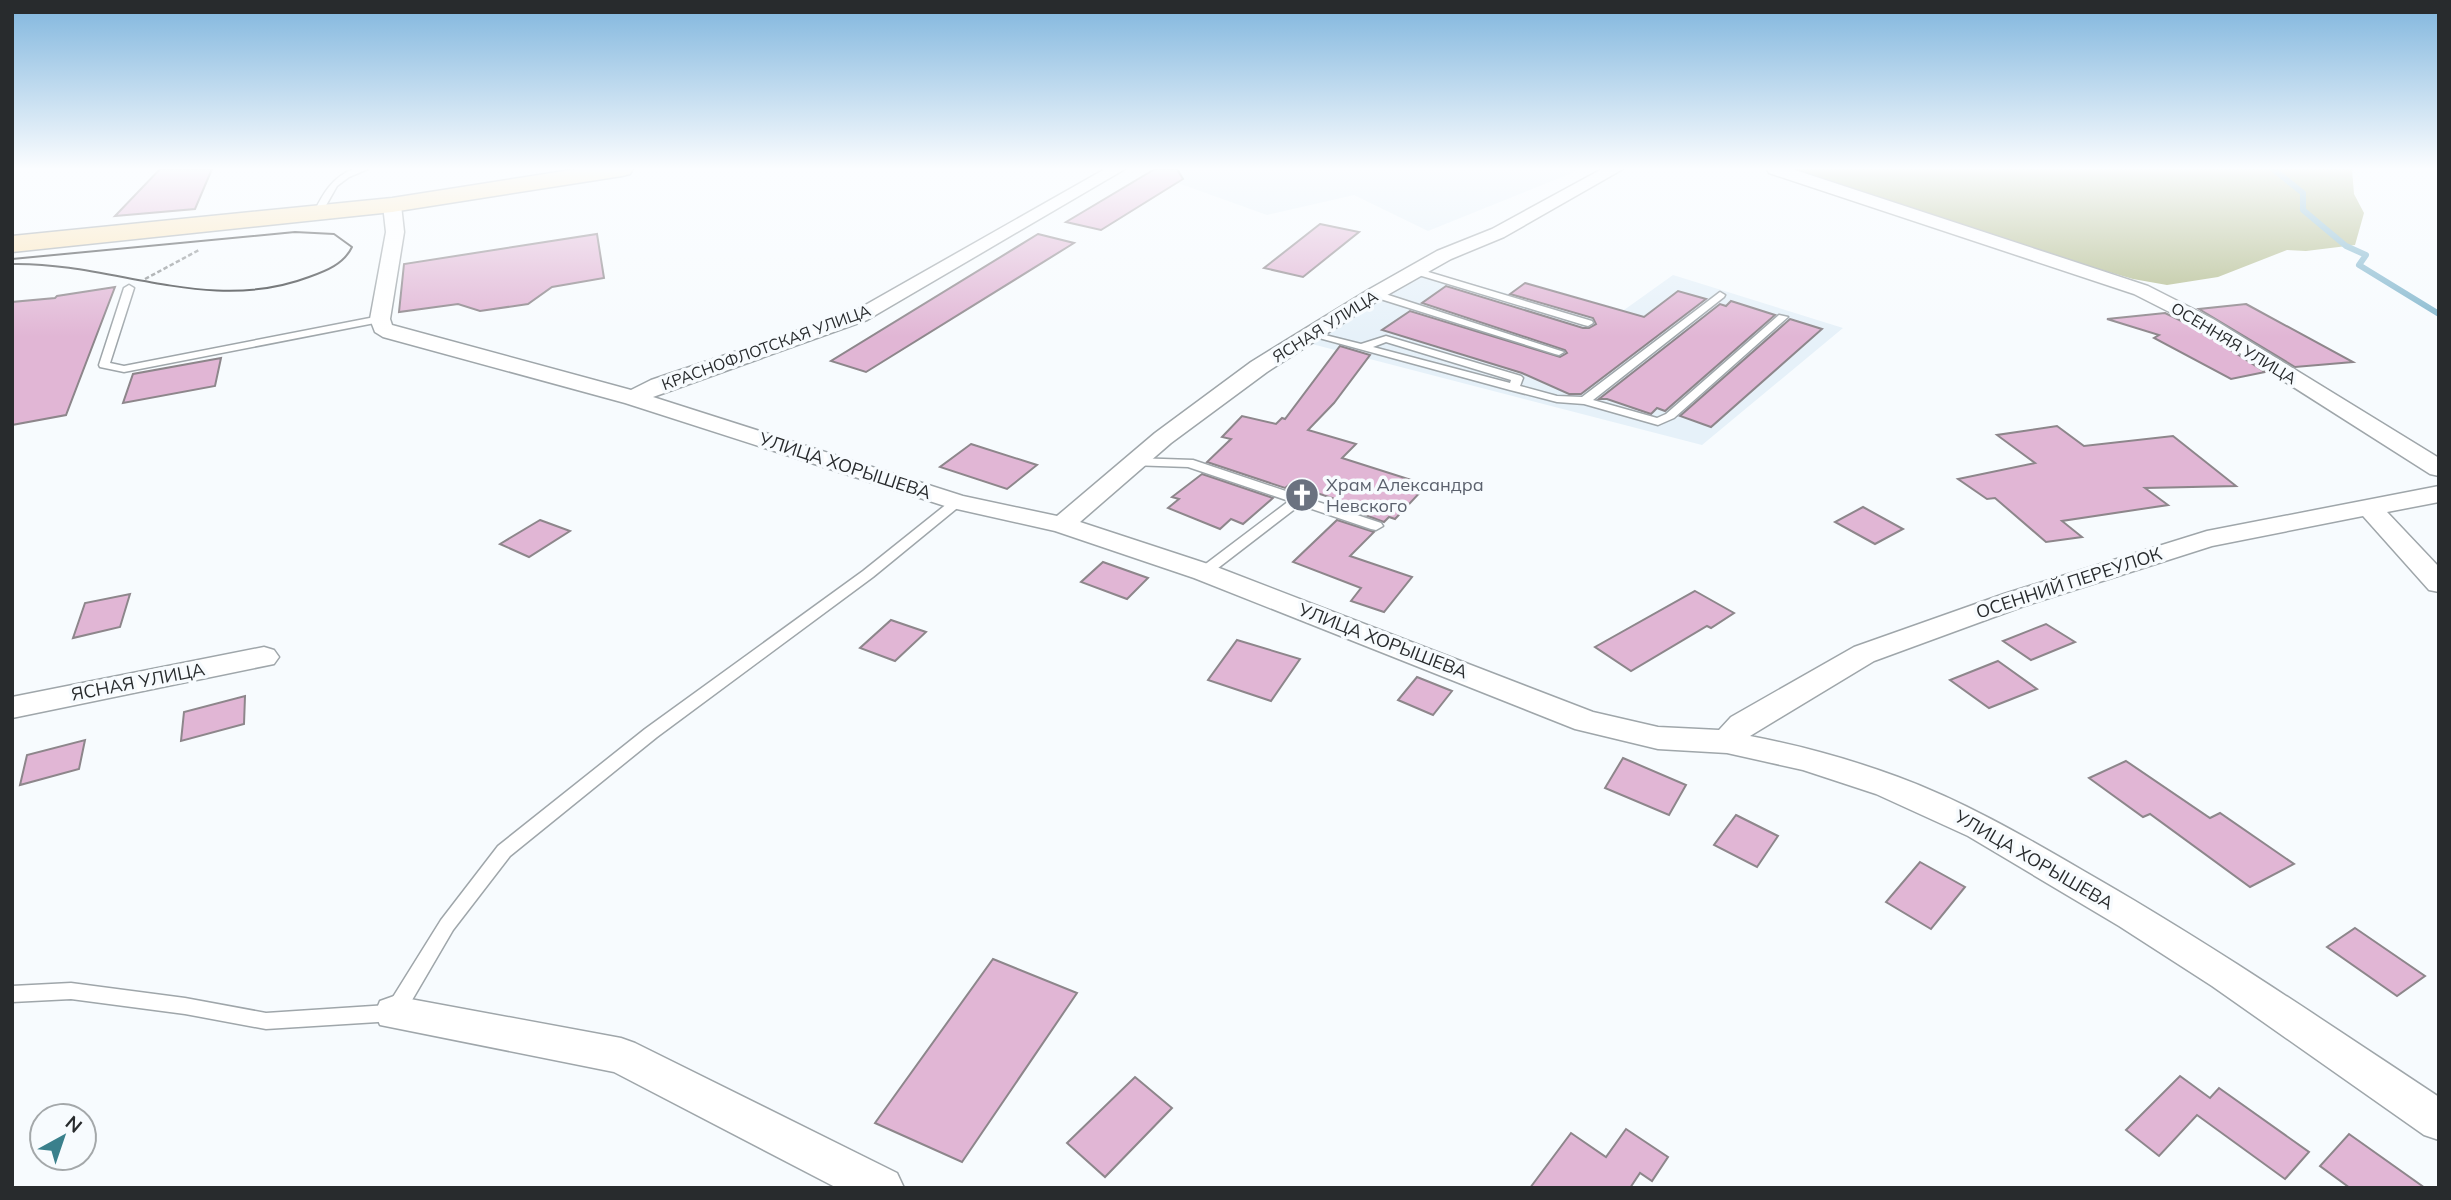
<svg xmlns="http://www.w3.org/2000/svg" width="2451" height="1200" font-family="Mulish,sans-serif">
  <rect width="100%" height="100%" fill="#f7fbfe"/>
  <!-- built -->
  <g fill="#e6f1f9">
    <path d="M1166 169H1582L1428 231 1354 195 1267 215 1150 173Z"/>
    <path d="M1423 270 1509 294 1526 282 1624 310 1673 275 1843 328 1702 445 1308 343Z"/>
  </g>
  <!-- forest -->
  <path fill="#b3bc8e" d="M1786 169H2352L2354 194 2364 213 2355 245 2306 251 2287 250 2218 277 2167 285 2133 279 2067 260Z"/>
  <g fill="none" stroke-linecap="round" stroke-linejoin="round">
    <!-- stream -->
    <path stroke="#82b6cd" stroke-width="6" d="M2273 169 2303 193V210L2346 246 2366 255 2359 265 2439 314"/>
  </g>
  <!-- building -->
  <g fill="#e1b6d5" stroke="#8d868b" stroke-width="2">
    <path d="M160 169H212L195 209 115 216Z"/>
    <path d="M1155 169H1177L1183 179 1101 230 1066 222Z"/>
    <path d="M1320 224 1359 232 1303 277 1264 268Z"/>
    <path d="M597 234 604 278 552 287 528 304 480 311 458 304 399 312 404 264Z"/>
    <path d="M1038 234 1074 243 866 372 831 361Z"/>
    <path d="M1525 283 1644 317 1678 291 1706 299 1581 394H1569L1522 373 1382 330 1410 311 1560 357 1567 353 1565 350 1422 303 1446 286 1583 328H1589L1596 324 1593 318 1510 294Z"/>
    <path d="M115 287 66 415 12 425V302L55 298 57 296Z"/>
    <path d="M1731 301 1775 315 1665 411 1657 408 1651 414 1607 399H1599L1720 304 1726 306Z"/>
    <path d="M2246 304 2353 362 2295 367 2199 309Z"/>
    <path d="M2165 313 2198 329 2265 372 2231 379 2154 338 2159 335 2107 319Z"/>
    <path d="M1790 319 1822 329 1711 427 1680 416Z"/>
    <path d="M1340 346 1370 355 1334 403 1308 430 1356 444 1342 458 1427 485 1395 519 1389 517 1384 522 1349 509 1353 505 1290 484 1285 488 1207 462 1231 439 1222 437 1242 416 1276 424 1282 418 1285 419Z"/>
    <path d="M221 358 215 386 123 403 133 374Z"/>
    <path d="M2057 426 2084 446 2173 436 2236 486 2145 488 2168 505 2062 521 2082 537 2046 542 1995 498 1987 499 1958 479 2035 463 1997 435Z"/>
    <path d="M971 444 1037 465 1007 489 940 467Z"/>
    <path d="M1202 474 1273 498 1243 524 1231 519 1220 529 1168 508 1179 499 1172 497Z"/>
    <path d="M1863 507 1903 529 1875 544 1835 522Z"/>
    <path d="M540 520 570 531 529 557 500 544Z"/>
    <path d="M1337 520 1374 532 1350 556 1412 577 1384 612 1351 601 1361 588 1293 562Z"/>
    <path d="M1103 562 1148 578 1127 599 1081 582Z"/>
    <path d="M1695 591 1734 613 1711 628 1707 626 1631 671 1595 647Z"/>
    <path d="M130 594 120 627 73 638 85 603Z"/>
    <path d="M891 620 926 632 895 661 860 648Z"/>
    <path d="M2046 624 2075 642 2031 660 2003 641Z"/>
    <path d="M1237 640 1300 659 1271 701 1208 680Z"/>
    <path d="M1998 661 2037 689 1989 708 1950 680Z"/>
    <path d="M1417 677 1452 691 1433 715 1398 700Z"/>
    <path d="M245 696 244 724 181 741 184 712Z"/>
    <path d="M85 740 79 769 20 785 27 755Z"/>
    <path d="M1623 758 1686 785 1669 815 1605 788Z"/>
    <path d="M2126 761 2210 818 2220 813 2294 864 2250 887 2150 814 2143 817 2089 778Z"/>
    <path d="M1736 815 1778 836 1757 867 1714 845Z"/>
    <path d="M1920 862 1965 887 1931 929 1886 902Z"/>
    <path d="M2355 928 2425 976 2397 996 2327 947Z"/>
    <path d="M993 959 1077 993 962 1162 875 1123Z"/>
    <path d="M2180 1076 2210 1098 2219 1088 2309 1152 2285 1179 2197 1115 2159 1156 2126 1130Z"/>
    <path d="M1135 1077 1172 1108 1105 1177 1067 1143Z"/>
    <path d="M1626 1129 1668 1157 1652 1181 1640 1173 1630 1188H1530L1571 1133 1606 1157Z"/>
    <path d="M2349 1134 2425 1188H2350L2320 1166Z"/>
  </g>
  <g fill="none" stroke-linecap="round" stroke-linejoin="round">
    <!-- service casing -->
    <g stroke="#9fa6aa" stroke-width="3">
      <g id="service">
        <path d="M354 169H368L349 177 337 186 320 216H314L313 214C323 194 332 177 354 169Z"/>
        <path d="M1415 268 1592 321 1593 323 1588 326 1584 325 1412 273 1410 271Z"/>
        <path d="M129 285 134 288 110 363 124 366 380 316 385 319 380 322 124 372 100 367 99 365 124 288Z"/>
        <path d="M1371 292H1379L1564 352 1559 355 1555 354 1371 296Z"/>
        <path d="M1720 292 1725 295 1724 297 1593 400 1657 418 1666 414 1779 315 1788 317 1674 418 1658 425 1584 404 1557 402 1510 390 1308 335 1313 332 1361 344 1386 336 1521 376 1523 378 1520 386 1557 396 1582 397ZM1386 342 1511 380 1510 383 1373 347Z"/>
        <path d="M1134 458 1193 460 1381 523 1383 526 1376 530 1371 529 1300 505 1209 575H1199L1197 572 1199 569 1289 501 1188 467 1130 465 1128 462 1130 459Z"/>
        <path d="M957 498 963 502 961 505 873 577 657 737 510 856 453 930 401 1019 394 1021 266 1029 185 1014 71 999 12 1002V986L71 983 185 998 266 1013 388 1005 441 920 498 846 645 729 863 571 953 499Z"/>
      </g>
    </g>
    <!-- minor casing -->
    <g stroke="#9fa6aa" stroke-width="3">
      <g id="minor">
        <path d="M1105 169H1125L867 320 653 397 963 496 1057 516 1155 433 1251 362 1368 290 1437 251 1492 229 1602 169H1623L1504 237 1451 259 1382 298 1267 372 1171 443 1080 522 1214 566 1593 712 1658 727 1719 730 1731 717 1854 647 2004 594 2207 531 2439 486V502L2387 512 2439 567V592L2429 590 2363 516 2212 546 2024 606 1874 661 1750 736C1801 746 1850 759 1898 777 1963 801 2022 835 2082 870 2205 940 2321 1019 2439 1097V1140L2424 1135 2212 986 2119 926 1968 836 1876 794 1803 770 1727 753 1658 749 1575 729 1194 578 1055 531 948 507 625 403 383 337 375 332 370 319 386 232 383 205 392 200 401 205 404 232 390 319 392 325 631 390 651 380 853 312Z"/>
        <path d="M1767 169H1792L2148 286 2213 319 2439 458V476L2430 474 2199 327 2134 294 1769 173Z"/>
        <path d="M264 647 274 650 279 657 274 664 12 718V697Z"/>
        <path d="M394 996 621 1038 635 1043 897 1173 904 1188H837L614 1072 380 1025 375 1013 380 1001Z"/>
      </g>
    </g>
    <!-- secondary casing -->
    <g stroke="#9fa6aa" stroke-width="3">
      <path id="secondary" d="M577 169H633L630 174 622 176 392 212 12 252V236L392 198Z"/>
    </g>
    <!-- path -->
    <path stroke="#898d8f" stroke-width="2.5" stroke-dasharray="4.5 2.5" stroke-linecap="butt" d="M145 279 199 250"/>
    <!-- service -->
    <use href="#service" fill="#fff" fill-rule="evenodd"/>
    <!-- minor -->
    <use href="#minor" fill="#fff" fill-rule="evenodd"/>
    <!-- secondary -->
    <use href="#secondary" fill="#fce6bb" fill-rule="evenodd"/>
    <!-- tram -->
    <path stroke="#3f4244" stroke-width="2" d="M12 259 295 232 334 234 352 247C344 264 326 271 309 277 209 315 113 262 12 264"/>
  </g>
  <!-- sky -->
  <linearGradient id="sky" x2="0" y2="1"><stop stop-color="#7fb5dd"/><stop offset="0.5" stop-color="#fbfdff"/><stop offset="1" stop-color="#fbfdff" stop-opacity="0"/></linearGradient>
  <rect width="2451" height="337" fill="url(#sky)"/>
  <!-- icons -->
  <defs>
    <g id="church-disc" transform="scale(1.75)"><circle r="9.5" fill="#6b7280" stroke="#f7fbfe"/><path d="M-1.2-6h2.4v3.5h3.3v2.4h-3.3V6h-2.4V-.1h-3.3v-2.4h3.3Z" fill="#fff"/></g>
  </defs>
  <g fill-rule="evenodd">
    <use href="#church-disc" x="1302" y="495"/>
  </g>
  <g text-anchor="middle" stroke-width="7" stroke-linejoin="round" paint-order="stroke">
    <!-- far-street labels -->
    <g font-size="16" fill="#282b2d" stroke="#f7fbfe">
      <text transform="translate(1325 326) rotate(-32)" y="6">ЯСНАЯ УЛИЦА</text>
      <text transform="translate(2234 343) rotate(31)" y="6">ОСЕННЯЯ УЛИЦА</text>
      <text transform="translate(766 347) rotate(-20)" y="6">КРАСНОФЛОТСКАЯ УЛИЦА</text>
    </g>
    <!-- street labels -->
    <g font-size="18" fill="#282b2d" stroke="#f7fbfe">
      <text transform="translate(845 466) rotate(18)" y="6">УЛИЦА ХОРЫШЕВА</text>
      <text transform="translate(2069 583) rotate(-18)" y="6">ОСЕННИЙ ПЕРЕУЛОК</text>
      <text transform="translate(1383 641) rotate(21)" y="6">УЛИЦА ХОРЫШЕВА</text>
      <text transform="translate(138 682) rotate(-11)" y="6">ЯСНАЯ УЛИЦА</text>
      <text transform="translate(2034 860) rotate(30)" y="6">УЛИЦА ХОРЫШЕВА</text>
    </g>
    <!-- worship labels -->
    <g font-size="18" fill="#5b616d" stroke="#f7fbfe" text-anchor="start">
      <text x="1326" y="491">Храм Александра<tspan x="1326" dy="21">Невского</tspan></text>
    </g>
  </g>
  <!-- border -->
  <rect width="2451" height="1200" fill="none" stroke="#282b2d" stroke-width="28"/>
  <!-- north arrow -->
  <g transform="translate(63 1137) rotate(40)"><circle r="33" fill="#f7fbfe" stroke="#a4a8aa" stroke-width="2"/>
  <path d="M0-5L12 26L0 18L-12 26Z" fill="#3a808c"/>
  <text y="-10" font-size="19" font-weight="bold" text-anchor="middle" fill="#282b2d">N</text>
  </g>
</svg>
